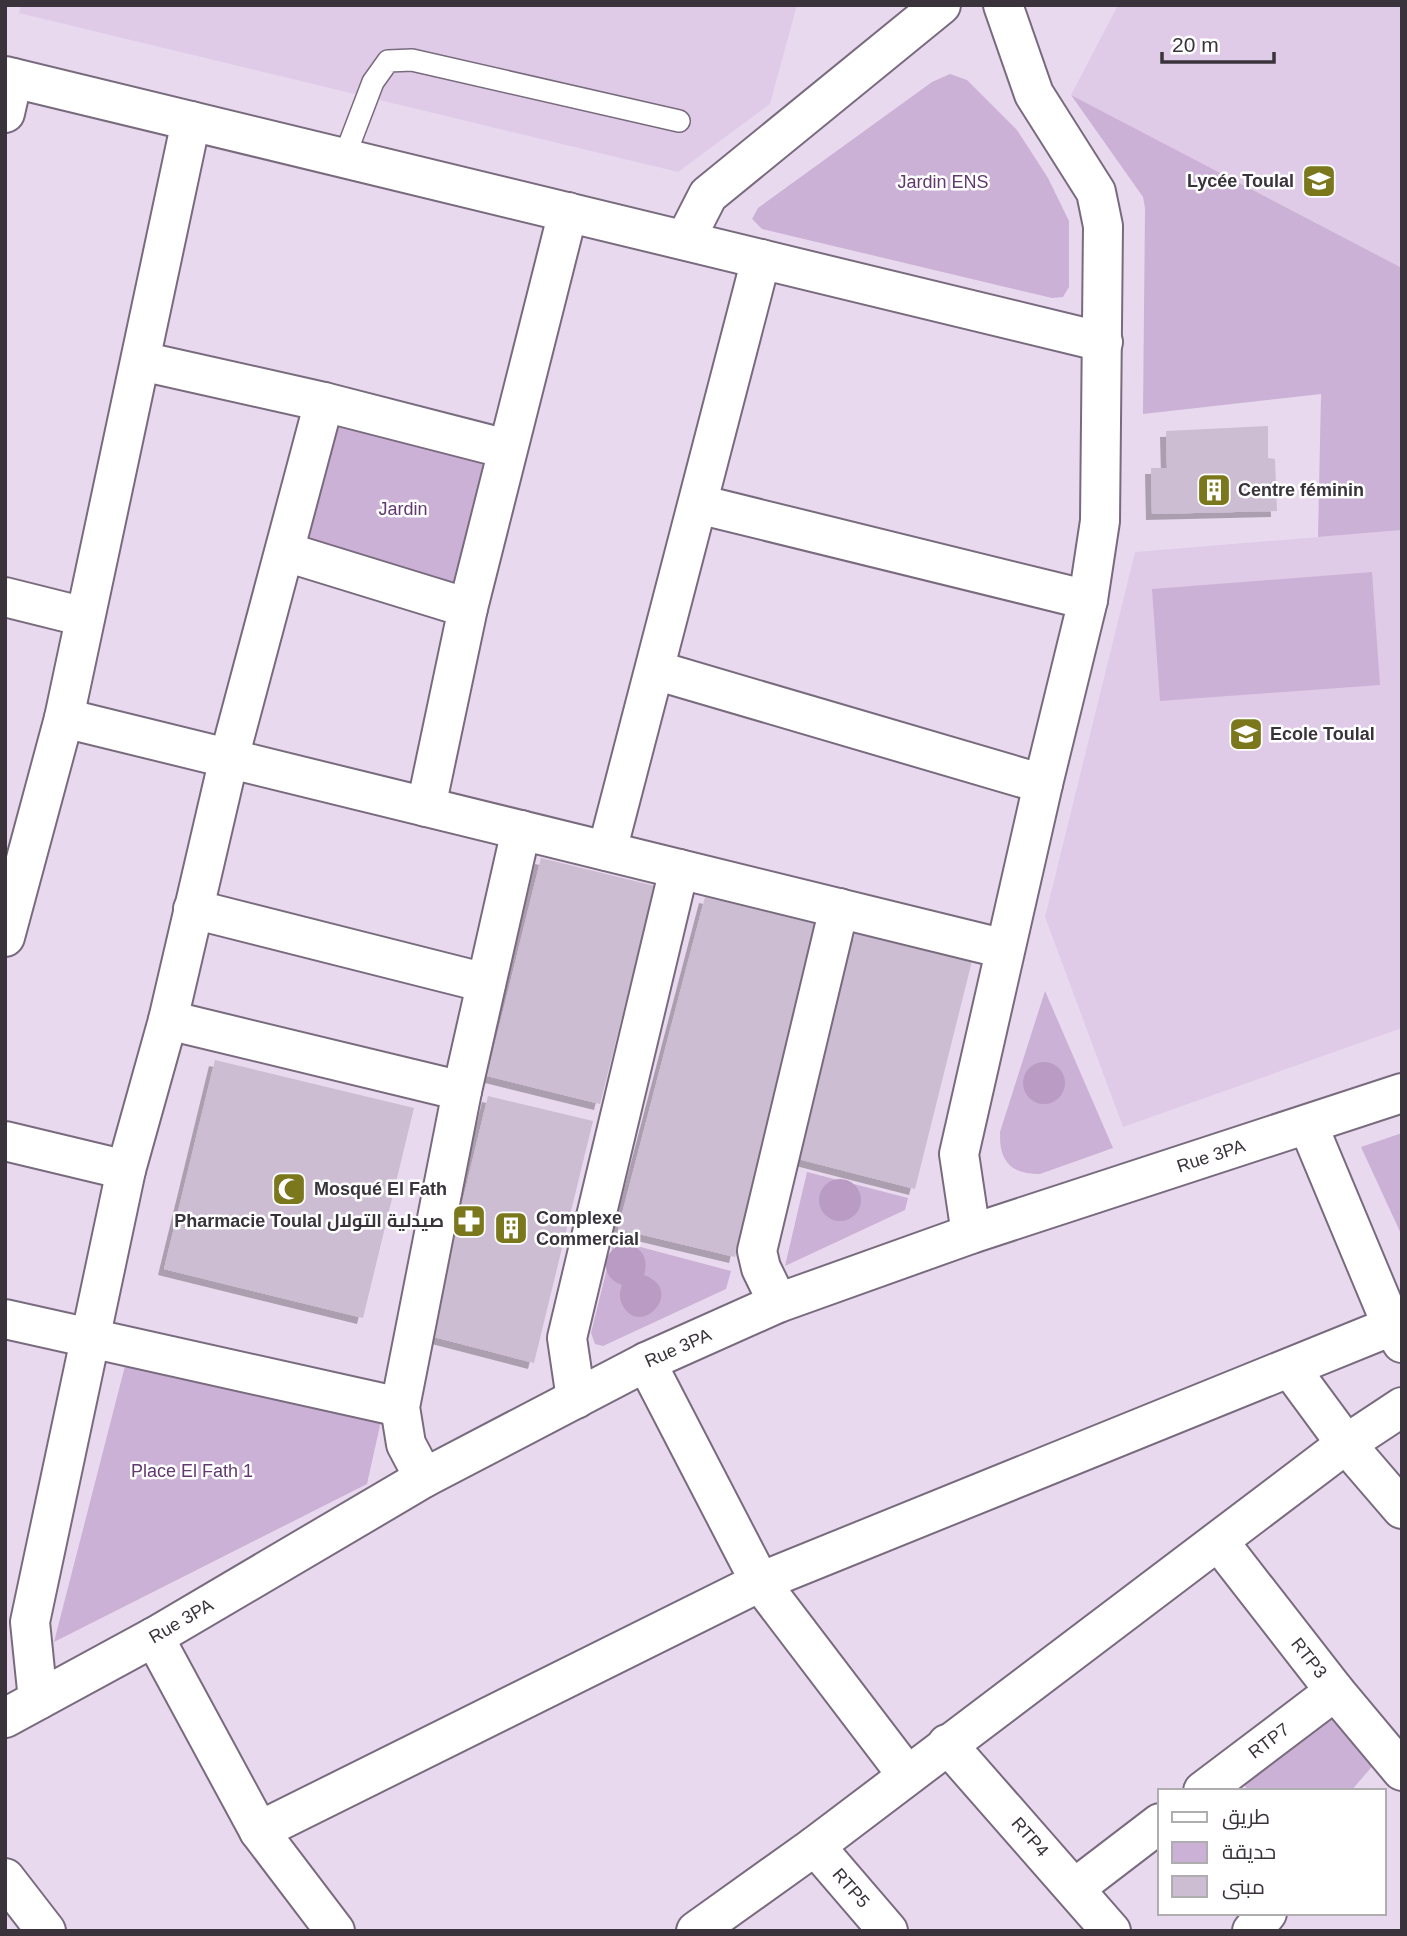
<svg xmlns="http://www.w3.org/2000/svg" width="1407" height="1936" font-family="Helvetica,Cairo,sans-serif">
  <defs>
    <filter id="shadow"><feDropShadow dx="-6" dy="6" stdDeviation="0" flood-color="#0004"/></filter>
  </defs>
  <rect width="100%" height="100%" fill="#e9d9ef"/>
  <!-- built -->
  <g fill="#dfcbe7">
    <path d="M21 5H797L770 104 678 172 19 13Z"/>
    <path d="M1118 5H1402V268L1071 95Z"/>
    <path d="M1402 530V1028L1123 1127 1045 917 1135 552Z"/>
  </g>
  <!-- green -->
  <g fill="#cbb1d5">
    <path d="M950 74 967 80 1017 130 1048 178 1069 221V287L1063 297 1052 298 762 229 752 219 758 208 932 82Z"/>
    <path d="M1071 95 1402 268V530L1318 537 1321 394 1143 414 1145 208 1143 197Z"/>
    <path d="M334 422 486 458 455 593 301 553Z"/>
    <path d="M1372 572 1380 685 1160 701 1152 589Z"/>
    <path d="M1045 991 1113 1148 1040 1174C1010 1174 999 1161 1000 1132Z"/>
    <path d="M1402 1133V1236L1361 1147Z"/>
    <path d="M807 1172 908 1198 905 1210 785 1266Z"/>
    <path d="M614 1240 731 1271 726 1289 603 1346 595 1344 591 1333Z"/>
    <path d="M126 1362 381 1421 367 1484 54 1642Z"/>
    <path d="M1335 1716 1375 1763 1351 1791H1249L1242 1782Z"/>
  </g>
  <!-- forest -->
  <g fill="#b99bc4">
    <circle cx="1044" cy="1083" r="21"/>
    <circle cx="840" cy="1200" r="21"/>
    <path d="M624 1244C642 1246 649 1258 644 1275 686 1290 641 1338 623 1306 619 1299 619 1293 622 1285 599 1277 601 1250 624 1244Z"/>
  </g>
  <!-- building -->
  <g fill="#ccbdd2" filter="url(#shadow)">
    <path d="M1268 426V458L1275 459 1277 511 1152 514 1151 468H1167L1166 431Z"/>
    <path d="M541 858 655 886 600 1104 487 1076Z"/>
    <path d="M705 897 816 924 735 1257 618 1229Z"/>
    <path d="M855 933 972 961 915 1189 798 1159Z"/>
    <path d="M215 1060 414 1108 363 1318 164 1269Z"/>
    <path d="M488 1096 593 1121 534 1363 430 1336Z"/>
  </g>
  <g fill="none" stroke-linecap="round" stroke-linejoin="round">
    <!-- lane casing -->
    <g stroke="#796b7e" stroke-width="24">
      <path id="lane" d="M344 158 373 82 388 61 412 60 679 121"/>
    </g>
    <!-- street casing -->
    <g stroke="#796b7e" stroke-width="42">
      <g id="street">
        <path d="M5 76 1103 342"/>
        <path d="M5 113 13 78"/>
        <path d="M685 240 708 195 941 5"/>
        <path d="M141 361 324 402 507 449"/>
        <path d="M698 504 1088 600"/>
        <path d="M286 552 468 608"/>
        <path d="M5 597 85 617"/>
        <path d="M655 670 1043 784"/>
        <path d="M64 718 1005 949"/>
        <path d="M426 807 468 608 568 212"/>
        <path d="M607 851 761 259"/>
        <path d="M193 909 486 983"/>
        <path d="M5 937 64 718 191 121"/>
        <path d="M168 1020 462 1091"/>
        <path d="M1308 1125 1392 1326 1402 1343"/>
        <path d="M5 1141 126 1170"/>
        <path d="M971 1234 959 1154 1043 784 1088 600 1100 521 1103 226 1096 192 1034 94 1003 5"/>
        <path d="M778 1303 761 1268 757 1251 839 908"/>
        <path d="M5 1319 400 1407"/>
        <path d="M646 1362 760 1582 907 1775"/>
        <path d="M1290 1368 1346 1444 1402 1509"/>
        <path d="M576 1399 567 1338 679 869"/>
        <path d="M424 1478 406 1444 400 1407 462 1091 521 830"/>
        <path d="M1219 1542 1335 1691 1402 1771"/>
        <path d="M154 1637 259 1831 335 1931"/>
        <path d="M38 1700 30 1622 126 1170 168 1020 229 758 324 402"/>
        <path d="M947 1744 1111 1931"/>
        <path d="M1203 1791 1335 1691"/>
        <path d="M259 1831 760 1582 1392 1326"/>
        <path d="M815 1846 888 1931"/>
        <path d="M5 1878 46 1931"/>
        <path d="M1075 1888 1160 1823"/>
        <path d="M696 1931 815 1846 1346 1444 1402 1407"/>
        <path d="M1252 1931 1267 1913"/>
      </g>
    </g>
    <!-- secondary casing -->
    <g stroke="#796b7e" stroke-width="42">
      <path id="secondary" d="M5 1718 154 1637 424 1478 646 1362 778 1303 971 1234 1402 1093"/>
    </g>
    <!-- lane -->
    <use href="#lane" stroke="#fff" stroke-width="21"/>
    <!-- street -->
    <use href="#street" stroke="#fff" stroke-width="38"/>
    <!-- secondary -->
    <use href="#secondary" stroke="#fff" stroke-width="38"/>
  </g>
  <!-- icons -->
  <defs>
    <g id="university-square" transform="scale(1.75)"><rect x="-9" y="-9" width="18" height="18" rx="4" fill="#7b771c" stroke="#fff"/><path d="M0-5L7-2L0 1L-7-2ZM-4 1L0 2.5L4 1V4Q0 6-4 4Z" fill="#fff"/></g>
    <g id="building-square" transform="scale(1.75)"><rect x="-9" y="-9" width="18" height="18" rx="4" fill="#7b771c" stroke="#fff"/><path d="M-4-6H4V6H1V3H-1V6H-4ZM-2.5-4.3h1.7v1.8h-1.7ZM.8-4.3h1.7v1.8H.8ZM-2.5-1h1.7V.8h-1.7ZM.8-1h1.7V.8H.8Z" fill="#fff"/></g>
    <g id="school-square" transform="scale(1.75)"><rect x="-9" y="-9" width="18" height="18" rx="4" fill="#7b771c" stroke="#fff"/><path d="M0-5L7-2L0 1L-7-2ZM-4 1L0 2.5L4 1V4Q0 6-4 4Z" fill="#fff"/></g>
    <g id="mosque-square" transform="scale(1.75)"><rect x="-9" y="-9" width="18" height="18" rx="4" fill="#7b771c" stroke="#fff"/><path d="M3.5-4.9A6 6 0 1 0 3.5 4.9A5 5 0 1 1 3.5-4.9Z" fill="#fff"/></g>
    <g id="pharmacy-square" transform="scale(1.75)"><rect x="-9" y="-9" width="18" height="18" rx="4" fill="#7b771c" stroke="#fff"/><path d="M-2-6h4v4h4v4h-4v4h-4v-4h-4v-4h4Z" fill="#fff"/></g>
  </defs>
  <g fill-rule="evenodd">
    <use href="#university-square" x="1319" y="181"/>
    <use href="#building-square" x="1214" y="490"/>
    <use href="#school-square" x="1246" y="734"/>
    <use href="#mosque-square" x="289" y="1189"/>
    <use href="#pharmacy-square" x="469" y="1221"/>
    <use href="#building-square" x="511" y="1228"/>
  </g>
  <g text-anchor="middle" stroke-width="5" stroke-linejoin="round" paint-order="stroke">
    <!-- poi labels -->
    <g font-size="18" font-weight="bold" fill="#3a333c" stroke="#fff" text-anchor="start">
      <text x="1294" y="187" text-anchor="end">Lycée Toulal</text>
      <text x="1238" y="496">Centre féminin</text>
      <text x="1270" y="740">Ecole Toulal</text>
      <text x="314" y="1195">Mosqué El Fath</text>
      <text x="536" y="1224">Complexe<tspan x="536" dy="21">Commercial</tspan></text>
      <text x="444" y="1227" text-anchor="end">Pharmacie Toulal صيدلية التولال</text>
    </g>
    <!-- park labels -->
    <g font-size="18" fill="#61396e" stroke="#fff">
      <text x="943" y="188">Jardin ENS</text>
      <text x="403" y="515">Jardin</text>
      <text x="192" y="1477">Place El Fath 1</text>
    </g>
    <!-- street labels -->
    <g font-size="18" fill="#3a333c" stroke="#fff">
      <text transform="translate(1211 1156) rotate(-18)" y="6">Rue 3PA</text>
      <text transform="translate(678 1348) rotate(-24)" y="6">Rue 3PA</text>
      <text transform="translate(181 1621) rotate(-30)" y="6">Rue 3PA</text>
      <text transform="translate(1309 1658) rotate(52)" y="6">RTP3</text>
      <text transform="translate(1269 1741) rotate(-37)" y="6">RTP7</text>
      <text transform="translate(1030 1837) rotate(49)" y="6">RTP4</text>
      <text transform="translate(851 1888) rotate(49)" y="6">RTP5</text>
    </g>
  </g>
  <!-- border -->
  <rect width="1407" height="1936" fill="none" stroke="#3a333c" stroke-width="14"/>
  <!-- legend -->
  <rect x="1158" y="1789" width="228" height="126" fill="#ffffff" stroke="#b0adb1" stroke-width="2"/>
  <rect x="1172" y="1812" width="35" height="10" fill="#ffffff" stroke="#b0adb1" stroke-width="2"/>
  <text x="1222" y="1824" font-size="21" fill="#3a333c">طريق</text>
  <rect x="1172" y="1842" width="35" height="21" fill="#cbb1d5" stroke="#b0adb1" stroke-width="2"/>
  <text x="1222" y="1859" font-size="21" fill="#3a333c">حديقة</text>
  <rect x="1172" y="1876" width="35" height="21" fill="#ccbdd2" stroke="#b0adb1" stroke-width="2"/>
  <text x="1222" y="1894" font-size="21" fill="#3a333c">مبنى</text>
  <!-- scale -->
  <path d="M1162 52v10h112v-10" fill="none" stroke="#3a333c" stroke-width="3.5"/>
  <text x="1172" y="52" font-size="21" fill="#3a333c" stroke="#ffffff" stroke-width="5" paint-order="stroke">20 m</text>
</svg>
